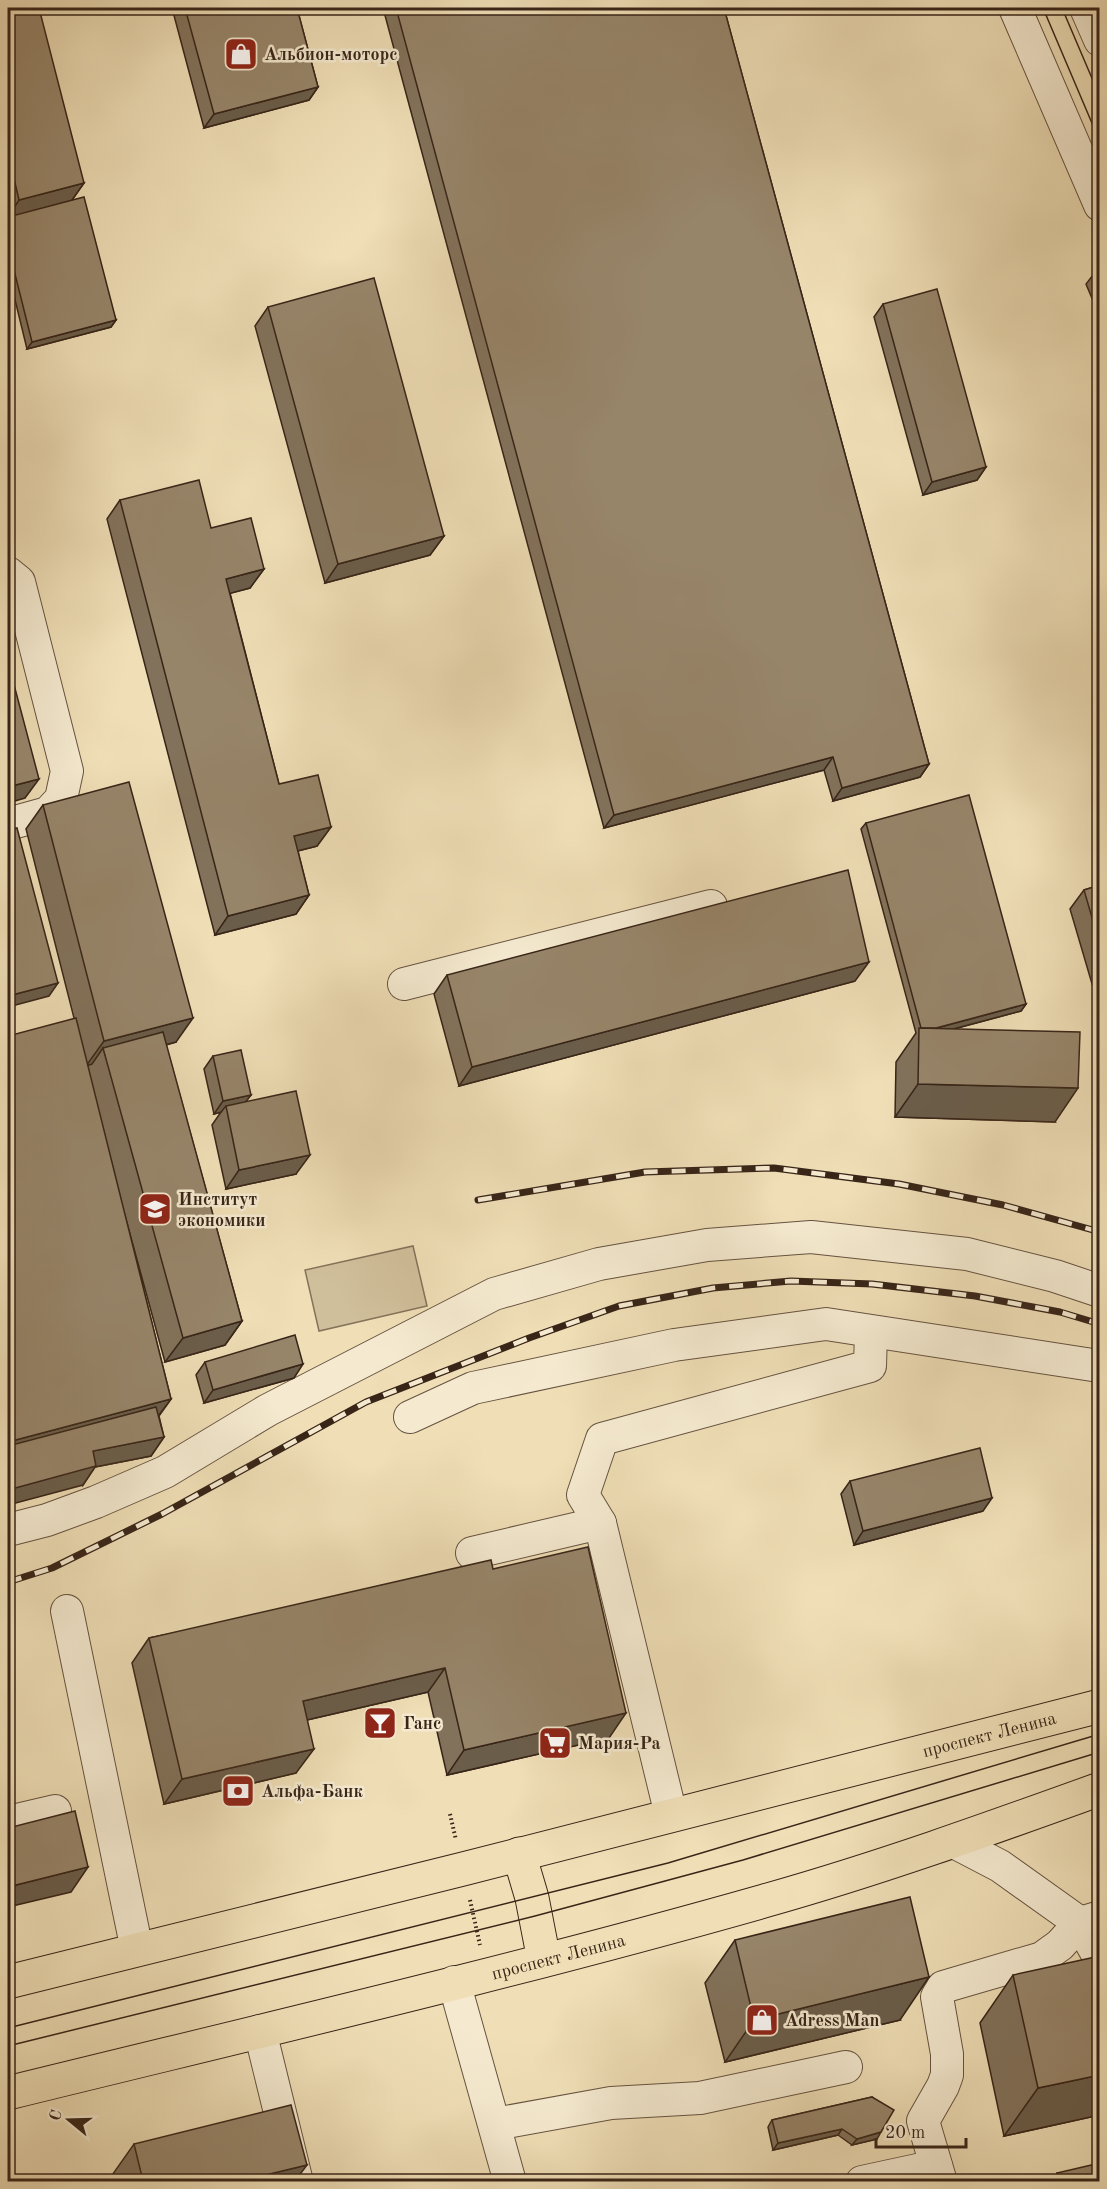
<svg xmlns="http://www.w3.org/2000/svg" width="1107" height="2189" font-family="'Old Standard TT',serif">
  <rect width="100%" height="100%" fill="#efdeb6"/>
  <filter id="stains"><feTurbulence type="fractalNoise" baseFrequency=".00333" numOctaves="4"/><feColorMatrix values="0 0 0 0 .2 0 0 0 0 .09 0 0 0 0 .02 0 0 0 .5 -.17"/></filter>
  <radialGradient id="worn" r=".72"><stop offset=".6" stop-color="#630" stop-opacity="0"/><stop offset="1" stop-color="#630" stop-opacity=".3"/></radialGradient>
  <!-- green -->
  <path fill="#d0bf9b" stroke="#84725a" stroke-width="1.5" d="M413 1246 427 1306 319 1331 305 1270Z"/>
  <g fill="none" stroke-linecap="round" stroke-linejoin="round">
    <!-- minor casing -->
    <g stroke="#665340" stroke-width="34">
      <g id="minor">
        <path d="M1015 8 1100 205"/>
        <path d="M1086 8 1100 40"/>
        <path d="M8 573 19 582 67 771 61 799 48 813 8 824"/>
        <path d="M404 984 711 906"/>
        <path d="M410 1417 473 1388 674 1345 826 1324 1099 1366"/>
        <path d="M600 1523 583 1495 602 1439 870 1366 871 1332"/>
        <path d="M8 1530 47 1520 96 1502 165 1472 268 1410 494 1294 599 1264 707 1245 811 1237 967 1254 1055 1276 1100 1291"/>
        <path d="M472 1553 600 1523 671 1815"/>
        <path d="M67 1611 137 1950"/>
        <path d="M8 1822 55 1811"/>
        <path d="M954 1842 1000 1866 1080 1923 1100 1959"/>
        <path d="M454 1982 510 2182"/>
        <path d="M260 2031 297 2182"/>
        <path d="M495 2124 611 2103 700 2098 846 2067"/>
        <path d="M862 2182 936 2166"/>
        <path d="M941 2182 923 2121 943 2086 947 2075V2054L937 1997 943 1987 1042 1958 1060 1945 1080 1923 1100 1917"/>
      </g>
    </g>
    <!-- major casing -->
    <g stroke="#382518" stroke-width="35">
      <g id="major">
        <path d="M519 1854 532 1898 544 1960"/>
        <path id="s1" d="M8 1982 463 1869 1100 1706"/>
        <path id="s2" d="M8 2093C260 2031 514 1972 764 1901 878 1869 989 1829 1100 1789"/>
      </g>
    </g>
    <!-- path -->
    <g stroke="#382518" stroke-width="4" stroke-dasharray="1.5 3" stroke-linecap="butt">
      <path d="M450 1814 456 1840"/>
      <path d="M470 1900 480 1945"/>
    </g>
    <!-- minor -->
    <use href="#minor" stroke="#f5ead0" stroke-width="32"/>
    <!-- major -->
    <use href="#major" stroke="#efdeb6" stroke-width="33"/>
    <!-- tram -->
    <g stroke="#382518" stroke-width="1.5">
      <path d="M1043 8 1100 142"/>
      <path d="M1062 8 1100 97"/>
      <path d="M8 2028 668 1863 1100 1734"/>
      <path d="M8 2046 535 1916 743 1860 1100 1752"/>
    </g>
    <!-- rail casing -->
    <g stroke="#382518" stroke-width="7">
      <g id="rail">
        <path d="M478 1200 645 1172 774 1168 899 1184 1003 1205 1100 1232"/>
        <path d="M8 1582 52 1568 162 1514 366 1402 529 1338 619 1306 713 1288 791 1281 872 1284 975 1296 1060 1312 1100 1324"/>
      </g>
    </g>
    <!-- rail -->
    <use href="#rail" stroke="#f5ead0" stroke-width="4.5" stroke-dasharray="14" stroke-linecap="butt"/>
  </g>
  <!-- wall -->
  <g fill="#82725b" stroke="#382518" stroke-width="1.5">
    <path d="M8 8 84 183 72 200 116 320 111 327 27 349 8 271Z"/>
    <path d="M172 8H297L318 87 309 100 204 128Z"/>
    <path d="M383 8H724L929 764 920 777 833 801 824 770 604 828Z"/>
    <path d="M1100 269V301L1094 303 1086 284 1096 271Z"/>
    <path d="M883 304 986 467 977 480 923 495 874 317Z"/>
    <path d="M268 307 444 536 430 555 325 583 255 326Z"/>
    <path d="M120 500 211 528 264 569 250 588 230 593 279 784 331 827 317 846 298 851 309 895 296 914 215 935 107 519Z"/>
    <path d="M43 805 176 1042 166 1045 242 1321 225 1345 165 1362 124 1212 171 1399 159 1416 164 1437 151 1456 95 1467 83 1485 74 1018 26 829Z"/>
    <path d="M866 823 1026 1004 1021 1011 954 1029 1055 1122 895 1117 896 1062 916 1033 861 829Z"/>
    <path d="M1100 885V1011L1070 909 1084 890Z"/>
    <path d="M447 975 855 981 459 1086 434 994Z"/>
    <path d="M213 1056 251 1095 246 1101 296 1174 226 1189 212 1125 221 1112 214 1114 204 1069Z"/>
    <path d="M1100 1074V1090L1096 1079Z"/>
    <path d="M205 1362 294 1378 204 1403 196 1375Z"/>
    <path d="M850 1481 983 1511 854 1545 841 1494Z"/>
    <path d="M493 1569 609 1738 447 1775 428 1692 307 1720 296 1773 164 1804 132 1663 149 1638Z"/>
    <path d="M735 1940 900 2020 725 2062 705 1983Z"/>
    <path d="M1013 1975 1100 2115 1004 2136 980 2023Z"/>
    <path d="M872 2097 877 2139 852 2145 838 2135 773 2150 768 2127 772 2120Z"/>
    <path d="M134 2144 295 2181H111L110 2178Z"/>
    <path d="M1057 2173 1100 2181H1051Z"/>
  </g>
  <!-- shaded-wall -->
  <g fill="#6a5d4a" stroke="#382518" stroke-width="1.5">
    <path d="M318 87 309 100 204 128 214 114Z"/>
    <path d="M84 183 67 207 8 223V217L19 200Z"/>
    <path d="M1100 295V301L1094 303Z"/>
    <path d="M116 320 111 327 27 349 32 342Z"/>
    <path d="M986 467 977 480 923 495 932 482Z"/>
    <path d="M444 536 430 555 325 583 338 564Z"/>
    <path d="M264 569 250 588 213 598 226 579Z"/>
    <path d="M833 757 824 770 604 828 614 815Z"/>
    <path d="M929 764 920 777 833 801 842 788Z"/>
    <path d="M39 779 25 798 8 803V787Z"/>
    <path d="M331 827 317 846 281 855 294 836Z"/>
    <path d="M309 895 296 914 215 935 228 916Z"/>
    <path d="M869 962 855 981 459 1086 472 1067Z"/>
    <path d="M58 983 49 996 8 1007V996Z"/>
    <path d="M1026 1004 1021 1011 919 1038 922 1032Z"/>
    <path d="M193 1018 176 1042 107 1060 103 1048 92 1064 86 1066 104 1041Z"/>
    <path d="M918 1084 1078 1088 1055 1122 895 1117Z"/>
    <path d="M251 1095 241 1108 226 1106 221 1112 214 1114 223 1101Z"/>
    <path d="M310 1155 296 1174 226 1189 239 1170Z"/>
    <path d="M242 1321 225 1345 165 1362 183 1338Z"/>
    <path d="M303 1364 294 1378 204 1403 213 1390Z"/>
    <path d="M171 1399 153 1423 8 1462V1442Z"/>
    <path d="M164 1437 151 1456 95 1467 83 1485 8 1505V1490L93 1451Z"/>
    <path d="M992 1498 983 1511 854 1545 863 1531Z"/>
    <path d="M445 1668 428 1692 285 1725 303 1701Z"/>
    <path d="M626 1713 609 1738 447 1775 464 1750Z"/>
    <path d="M314 1749 296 1773 164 1804 182 1779Z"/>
    <path d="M88 1867 71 1892 8 1907V1887Z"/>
    <path d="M929 1977 900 2020 725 2062 754 2020Z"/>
    <path d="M1100 2075V2115L1004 2136 1038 2088Z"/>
    <path d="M842 2129 838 2135 773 2150 778 2143Z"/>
    <path d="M881 2132 877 2139 852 2145 857 2139Z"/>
    <path d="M307 2165 295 2181H240Z"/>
  </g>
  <!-- building -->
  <g fill="#97856a" stroke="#382518" stroke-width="1.5">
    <path d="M8 8H39L84 183 19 200 8 153Z"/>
    <path d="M185 8H297L318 87 214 114Z"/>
    <path d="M396 8H724L929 764 842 788 833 757 614 815Z"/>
    <path d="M84 197 116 320 32 342 8 246V217Z"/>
    <path d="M1100 269V281L1096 271Z"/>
    <path d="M374 278 444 536 338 564 268 307Z"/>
    <path d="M937 289 986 467 932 482 883 304Z"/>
    <path d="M199 480 211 528 251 518 264 569 226 579 279 784 318 775 331 827 294 836 309 895 228 916 120 500Z"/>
    <path d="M8 662 39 779 8 787Z"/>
    <path d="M129 782 193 1018 104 1041 43 805Z"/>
    <path d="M969 795 1026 1004 936 1028H921L866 823Z"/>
    <path d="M17 828 58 983 8 996V830Z"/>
    <path d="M848 870 869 962 472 1067 447 975Z"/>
    <path d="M1100 885V945L1084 890Z"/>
    <path d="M76 1018 171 1399 8 1442V1036Z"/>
    <path d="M919 1028 1080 1032 1078 1088 918 1084Z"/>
    <path d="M163 1032 242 1321 183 1338 103 1048Z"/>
    <path d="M241 1050 251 1095 223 1101 213 1056Z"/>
    <path d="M296 1091 310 1155 239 1170 226 1106Z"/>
    <path d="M295 1335 303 1364 213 1390 205 1362Z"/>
    <path d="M156 1407 164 1437 93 1451 96 1466 8 1490V1446Z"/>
    <path d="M980 1448 992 1498 863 1531 850 1481Z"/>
    <path d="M588 1547 626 1713 464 1750 445 1668 303 1701 314 1749 182 1779 149 1638 491 1560 493 1569Z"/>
    <path d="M75 1811 88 1867 8 1887V1828Z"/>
    <path d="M910 1897 929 1977 754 2020 735 1940Z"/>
    <path d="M1100 1956V2075L1038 2088 1013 1975Z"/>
    <path d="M872 2097 894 2110 881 2132 857 2139 842 2129 778 2143 772 2120Z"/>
    <path d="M291 2105 307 2165 240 2181H143L134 2144Z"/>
    <path d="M1100 2163V2181H1060L1057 2173Z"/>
    <path d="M927 2178V2181H914Z"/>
  </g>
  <!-- icons -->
  <defs>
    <g id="shop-square" transform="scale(1.725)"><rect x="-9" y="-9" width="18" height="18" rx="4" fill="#8f2418" stroke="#f5ead0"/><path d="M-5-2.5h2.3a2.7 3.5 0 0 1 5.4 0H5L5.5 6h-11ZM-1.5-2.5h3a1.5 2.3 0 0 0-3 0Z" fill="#fff"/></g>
    <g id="university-square" transform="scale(1.725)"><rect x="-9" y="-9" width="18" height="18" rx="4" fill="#8f2418" stroke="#f5ead0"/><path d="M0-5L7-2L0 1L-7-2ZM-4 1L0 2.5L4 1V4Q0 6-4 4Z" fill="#fff"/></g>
    <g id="bar-square" transform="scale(1.725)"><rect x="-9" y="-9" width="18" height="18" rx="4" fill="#8f2418" stroke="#f5ead0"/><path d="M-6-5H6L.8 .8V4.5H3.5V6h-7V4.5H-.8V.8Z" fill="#fff"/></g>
    <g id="supermarket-square" transform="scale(1.725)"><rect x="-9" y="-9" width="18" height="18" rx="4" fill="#8f2418" stroke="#f5ead0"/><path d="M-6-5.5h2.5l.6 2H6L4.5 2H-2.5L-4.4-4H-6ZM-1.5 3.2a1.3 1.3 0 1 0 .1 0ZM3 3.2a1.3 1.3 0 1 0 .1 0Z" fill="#fff"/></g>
    <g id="bank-square" transform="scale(1.725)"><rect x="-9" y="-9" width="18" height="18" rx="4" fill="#8f2418" stroke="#f5ead0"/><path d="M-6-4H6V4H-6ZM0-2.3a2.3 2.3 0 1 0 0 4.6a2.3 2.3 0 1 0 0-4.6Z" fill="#fff"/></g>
  </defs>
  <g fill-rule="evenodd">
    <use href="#shop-square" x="241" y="54"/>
    <use href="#university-square" x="155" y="1209"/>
    <use href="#bar-square" x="380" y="1723"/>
    <use href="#supermarket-square" x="555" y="1743"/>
    <use href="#bank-square" x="238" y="1791"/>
    <use href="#shop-square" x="762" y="2020"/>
  </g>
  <g text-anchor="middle" stroke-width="5" stroke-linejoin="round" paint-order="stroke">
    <!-- poi labels -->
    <g font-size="18" font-weight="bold" fill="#382518" stroke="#f5ead0" text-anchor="start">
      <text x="264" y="60">Альбион-моторс</text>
      <text x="178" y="1205">Институт<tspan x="178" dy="21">экономики</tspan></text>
      <text x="403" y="1729">Ганс</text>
      <text x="578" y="1749">Мария-Ра</text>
      <text x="261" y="1797">Альфа-Банк</text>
      <text x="785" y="2026">Adress Man</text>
    </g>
    <!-- street labels -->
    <g font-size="18" fill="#382518" stroke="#f5ead0">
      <text dy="6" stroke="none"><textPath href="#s1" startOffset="1012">проспект Ленина</textPath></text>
      <text dy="6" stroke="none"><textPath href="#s2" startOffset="567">проспект Ленина</textPath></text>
    </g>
  </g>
  <!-- margin -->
  <rect width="1107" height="2189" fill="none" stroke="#efdeb6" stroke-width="30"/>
  <rect x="9" y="9" width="1089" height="2171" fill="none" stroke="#382518" stroke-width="3"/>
  <rect x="15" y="15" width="1077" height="2159" fill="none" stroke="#382518" stroke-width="1.5"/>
  <!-- north arrow -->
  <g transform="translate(69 2120) rotate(289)" stroke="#f5ead0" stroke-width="4.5" paint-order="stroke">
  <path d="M0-4.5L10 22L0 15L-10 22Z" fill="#382518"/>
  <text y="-9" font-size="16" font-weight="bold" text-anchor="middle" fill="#382518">С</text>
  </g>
  <!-- scale -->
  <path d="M876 2138v9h90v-9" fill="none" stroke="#382518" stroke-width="3"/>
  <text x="885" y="2138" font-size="18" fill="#382518" stroke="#f5ead0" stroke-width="4.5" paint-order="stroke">20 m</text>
  <rect width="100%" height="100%" filter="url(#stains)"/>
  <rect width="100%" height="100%" fill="url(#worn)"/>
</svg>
